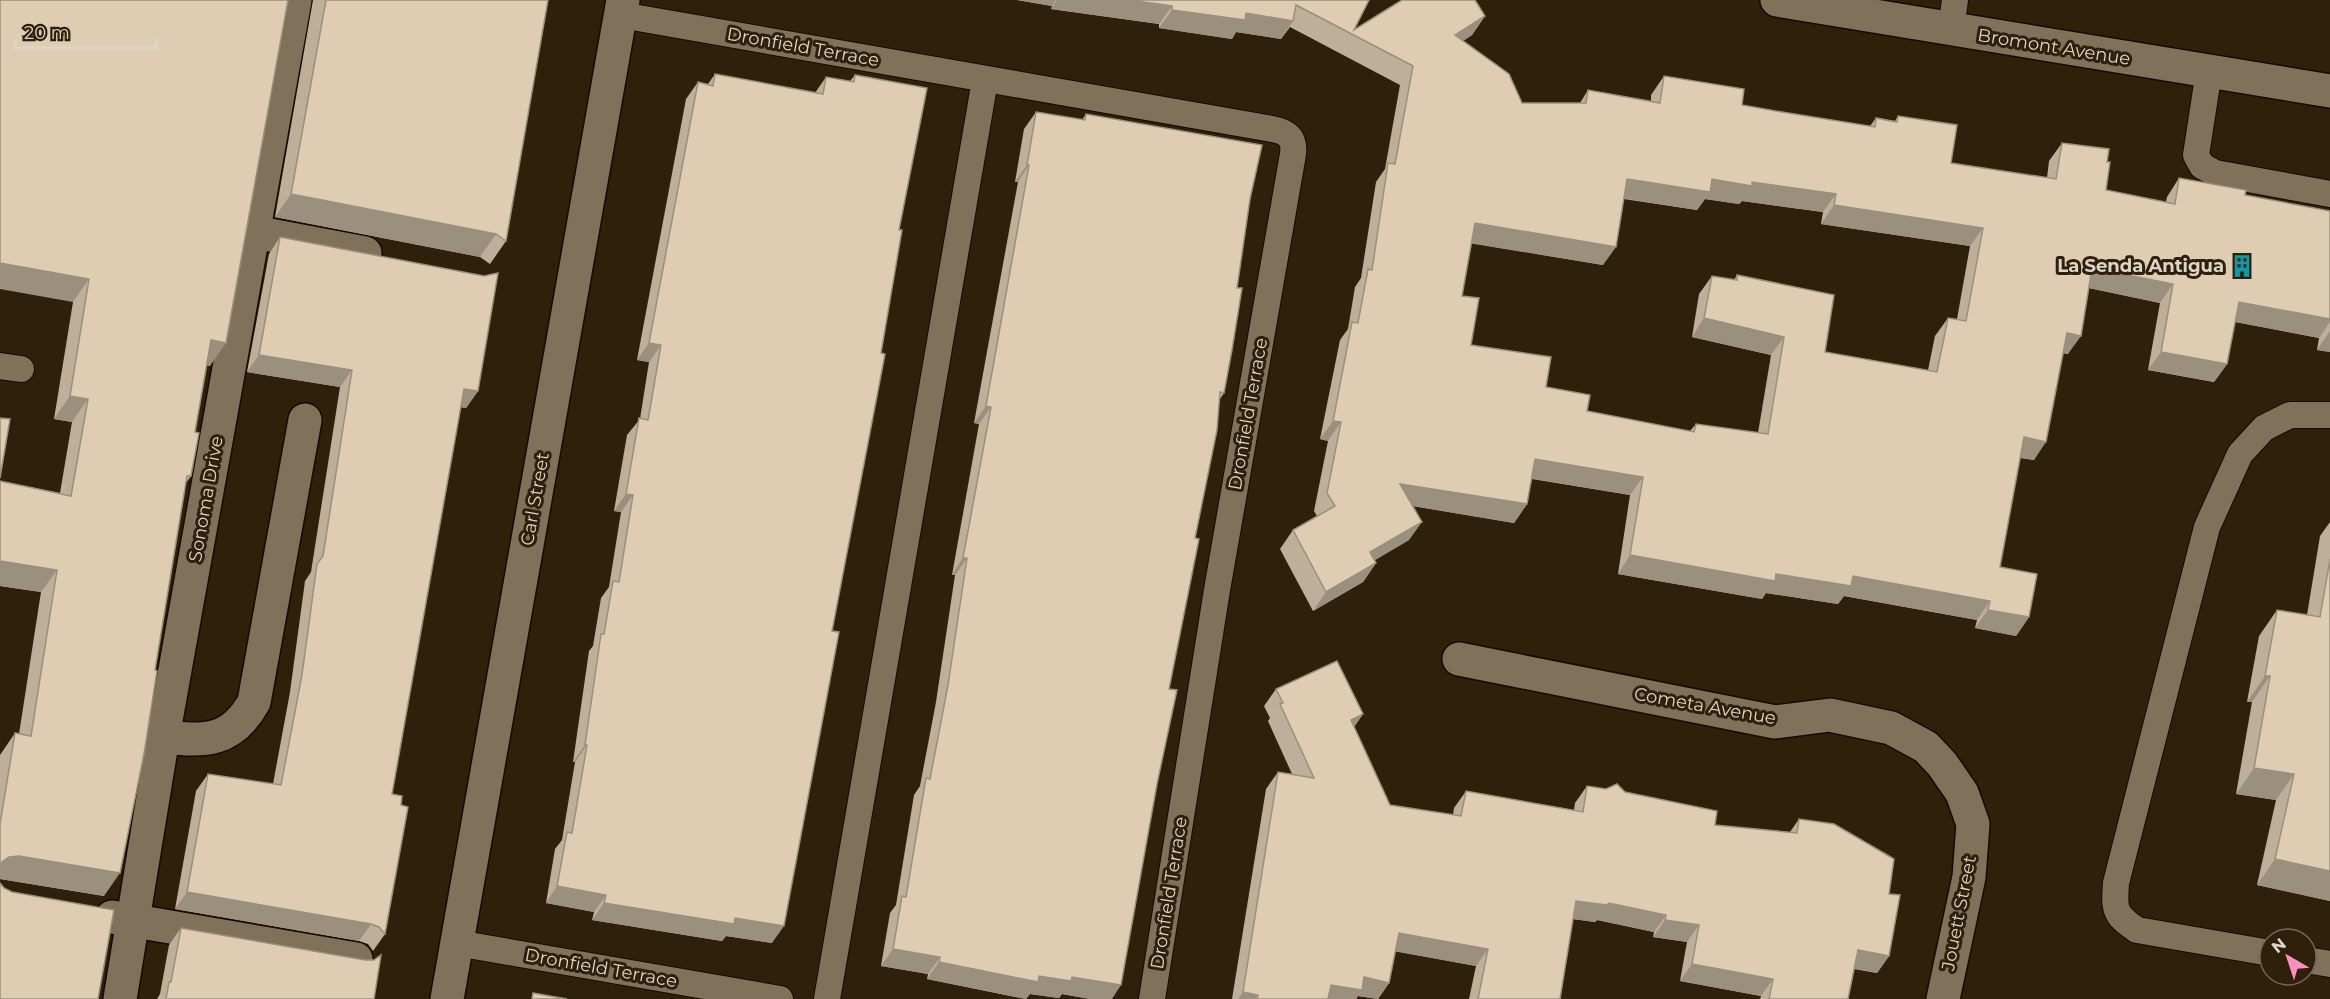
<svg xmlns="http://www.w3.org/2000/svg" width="2330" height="999" font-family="Montserrat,sans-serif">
  <rect width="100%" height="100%" fill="#2f200c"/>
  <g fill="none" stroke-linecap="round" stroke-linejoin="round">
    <!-- lane casing -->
    <g stroke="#160a00" stroke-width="28">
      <g id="lane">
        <path d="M621 15 1272 129C1288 132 1295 138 1293 154L1217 590 1152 999"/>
        <path d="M1951 30 1955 0"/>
        <path d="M2209 71 2196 155 2202 166 2215 173 2330 194"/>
        <path d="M0 366 21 369"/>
        <path d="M457 943 780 999"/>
        <path d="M2270 953 2137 930C2114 915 2114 909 2116 883L2207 527 2240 454 2264 428 2290 415H2330"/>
        <path d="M2306 960 2330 964"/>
        <path d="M827 999 985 80"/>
      </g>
    </g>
    <!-- street casing -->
    <g stroke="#160a00" stroke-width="36">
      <g id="street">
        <path d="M1777 0 2330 91"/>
        <path d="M254 232 365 253"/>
        <path d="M1459 659 1775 722 1830 715 1891 728 1926 747 1942 764 1962 793 1973 824 1969 877 1943 999"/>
        <path d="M163 737C205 741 231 743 254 702L305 420"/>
        <path d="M112 917 356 959"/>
        <path d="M120 999 163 737 295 0"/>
        <path d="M447 999 623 0"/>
      </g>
    </g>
    <!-- lane -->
    <use href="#lane" stroke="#81705a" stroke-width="26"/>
    <!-- street -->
    <use href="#street" stroke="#81705a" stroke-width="33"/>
  </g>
  <!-- wall -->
  <g fill="#bfaf9a" fill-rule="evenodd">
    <path d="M0 0 210 366 207 365 195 432 191 476 186 483 104 896 0 879V755L15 733 19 734 41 592 0 586V481L60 493 72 422 54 419 73 302Z"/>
    <path d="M313 0H548L506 241 490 264 480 257 275 217Z"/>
    <path d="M1017 0H1369L1354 30 1485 16 1472 35 1463 41 1522 103H1580L1588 90 1651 101V95L1664 76 1742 105 1782 112 1870 126 1876 118 1895 121 1898 116 1951 163 2047 178 2049 161 2062 143 2107 162 2106 190 2166 202 2167 197 2179 178 2245 195 2330 211V352L2317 350 2319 338 2235 322 2227 364 2214 382 2148 370 2160 303 2089 288 2068 354 2063 353 2034 460 2020 458 2000 567 2029 617 2016 636 1975 628 1977 620 1844 596 1838 604 1766 593 1762 599 1618 574 1630 495 1532 479 1527 504 1514 523 1413 506 1409 540 1374 560 1376 563 1363 582 1313 611 1280 549 1293 530 1317 516 1314 511 1328 441 1320 439 1340 340 1348 329 1355 287 1361 278 1376 182 1385 169 1400 85 1290 27 1281 39 1236 32 1232 39 1159 28V24L1051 9 1052 6ZM1624 199 1697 210 1705 199 1739 204 1742 201 1823 212 1821 224 1970 246 1957 319 1948 318 1935 336 1928 370 1825 352 1737 275 1734 280 1712 276 1699 294 1692 337 1771 355 1758 433 1696 424 1690 431 1587 411 1471 345 1462 296 1471 243 1603 265Z"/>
    <path d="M715 74 815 93 826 77 850 81 855 75 899 230 772 943 726 936 722 941 592 920 594 912 546 903 555 849 562 840 575 762H573L589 651 593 646 601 598 609 587 621 512 614 511 627 435 640 419 649 362 637 360 686 99 698 82 708 84Z"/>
    <path d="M1036 112 1082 120 1086 114 1250 199 1237 288 1224 393 1220 399 1169 689 1112 999H1090L1062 994 1059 998 1030 994 1026 999 927 979 928 974 881 966 890 913 896 905 914 795 920 786 936 702 955 575H952L979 424 974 423 1018 182H1015L1024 129Z"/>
    <path d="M280 237 478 391 466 408 460 407 392 794 385 934 373 951 368 944 359 941 175 909 196 791 208 774 273 784 290 692 305 581 311 572 340 387 247 372 269 254Z"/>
    <path d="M2330 522V901L2257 885 2276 800 2236 794 2252 702H2247L2259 636 2277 610 2307 615 2320 536Z"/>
    <path d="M1276 689 1363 714 1354 727 1390 805 1453 815 1454 808 1466 791 1574 810 1575 803 1587 786 1625 792 1715 825 1790 832 1799 819 1889 894V956L1877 973 1854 969 1848 999H1760L1761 996 1680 981 1687 942 1653 937 1654 932 1597 920 1595 922 1573 919 1560 999H1469L1476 966 1395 951 1389 983 1378 999 1358 996 1356 999H1232L1266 789 1278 772 1292 774 1268 721 1270 718 1264 706Z"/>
    <path d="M181 928 374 999H157L160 994 169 945Z"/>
  </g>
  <!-- shaded-wall -->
  <g fill="#9b8f7d">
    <path d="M1017 0H1056L1052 6Z"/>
    <path d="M1057 0H1129L1172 6 1159 24 1051 9Z"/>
    <path d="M1172 10 1246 13 1293 21 1281 39 1236 32 1232 39 1159 28Z"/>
    <path d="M1485 16 1472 35 1442 54 1455 35Z"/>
    <path d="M1027 165H1029L1018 182H1015Z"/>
    <path d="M1627 179H1712L1752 182 1836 194 1823 212 1742 201 1739 204 1705 199 1697 210 1614 197Z"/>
    <path d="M291 194 496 234 480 257 275 217Z"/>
    <path d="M1834 205 1983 228 1970 246 1821 224Z"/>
    <path d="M1475 223 1616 247 1603 265 1462 242Z"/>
    <path d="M0 263 89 279 73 302 0 289Z"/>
    <path d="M2092 268 2173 284 2160 303 2079 286Z"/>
    <path d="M2239 302 2330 319V322L2319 338 2226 320Z"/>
    <path d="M1704 318 1784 337 1771 355 1692 337Z"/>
    <path d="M2330 332V352L2317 350 2330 331Z"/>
    <path d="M2067 333 2081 336 2068 354 2054 352Z"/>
    <path d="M211 340 226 343 210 366 195 363Z"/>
    <path d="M649 343 661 345 649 362 637 360Z"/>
    <path d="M2161 352 2227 364 2214 382 2148 370Z"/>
    <path d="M259 355 352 370 340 387 247 372Z"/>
    <path d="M464 389 478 391 466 408 452 406Z"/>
    <path d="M70 396 88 399 72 422 54 419Z"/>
    <path d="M986 406 991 407 979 424 974 423Z"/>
    <path d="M1333 421 1341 422 1328 441 1320 439Z"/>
    <path d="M2024 437 2046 442 2034 460 2011 456Z"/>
    <path d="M1535 459 1643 477 1630 495 1522 477Z"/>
    <path d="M1400 484 1527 504 1514 523 1388 502Z"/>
    <path d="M626 494 633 495 621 512 614 511Z"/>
    <path d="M1422 522 1409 540 1357 571 1370 552Z"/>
    <path d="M1630 555 1776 574 1853 576 1990 601 1977 620 1844 596 1838 604 1766 593 1762 599 1618 574Z"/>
    <path d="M963 558H967L955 575H952Z"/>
    <path d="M0 561 57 570 41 592 0 586Z"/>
    <path d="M1376 563 1363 582 1313 611 1326 592Z"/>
    <path d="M1988 610 2029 617 2016 636 1975 628Z"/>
    <path d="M2265 676H2270L2252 702H2247Z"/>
    <path d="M1363 714 1351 731V720Z"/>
    <path d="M585 745H587L575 762H573Z"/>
    <path d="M2254 768 2294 774 2276 800 2236 794Z"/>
    <path d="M19 856 120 873 104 896 0 879V865L2 862 9 857Z"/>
    <path d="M2275 859 2330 871V901L2257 885Z"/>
    <path d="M557 886 606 895 594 912 546 903Z"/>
    <path d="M187 892 371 924 359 941 175 909Z"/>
    <path d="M1576 901 1609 903 1666 915 1654 932 1597 920 1595 922 1564 918Z"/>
    <path d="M604 903 735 918 784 926 772 943 726 936 722 941 592 920Z"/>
    <path d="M1665 920 1699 925 1687 942 1653 937Z"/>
    <path d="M1399 933 1488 949 1476 966 1387 950Z"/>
    <path d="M893 949 940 957 928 974 881 966Z"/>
    <path d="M1858 950 1889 956 1877 973 1846 967Z"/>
    <path d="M939 962 1039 976 1072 977 1121 985 1112 999H1090L1062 994 1059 998 1030 994 1026 999 927 979Z"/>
    <path d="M1692 964 1773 979 1761 996 1680 981Z"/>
    <path d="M1364 977 1389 983 1378 999 1358 996 1356 999H1321L1331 985Z"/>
    <path d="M1243 992 1258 995 1255 999H1238Z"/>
  </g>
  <!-- building -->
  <g fill="#deccb3" stroke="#9b8f7d" stroke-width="1.5" fill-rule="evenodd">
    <path d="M0 0H288L226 343 211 340 195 432 199 433 191 476H187L155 670 157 671 144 754 120 873 19 856 9 857 2 862 0 866V824L15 733 31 736 57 570 0 561V481L71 496 88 399 70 396 89 279 0 263Z"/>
    <path d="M326 0H548L506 241 496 234 291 194Z"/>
    <path d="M1129 0H1369L1354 30 1402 0H1475L1485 16 1455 35 1509 74 1522 103H1586L1588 90 1660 103 1664 76 1744 89 1742 105 1782 112 1875 127 1876 118 1897 122 1898 116 1957 125 1951 163 2056 179 2062 143 2109 149 2107 162H2110L2106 190 2175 204 2179 178 2246 190 2245 195 2330 211V319L2239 302 2227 364 2161 352 2173 284 2092 268 2081 336 2067 333 2046 442 2024 437 2000 567 2037 574 2029 617 1988 610 1990 601 1853 576 1851 586 1776 574 1775 581 1630 555 1643 477 1535 459 1527 504 1400 484 1422 522 1370 552 1376 563 1326 592 1293 530 1335 506 1327 493 1341 422 1333 421 1352 322 1358 323 1368 269 1372 270 1388 163 1395 164 1413 66 1296 5 1293 21 1246 13 1245 20 1172 10V6ZM1627 179 1710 192 1712 179 1752 186V182L1836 194 1834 205 1983 228 1966 321 1948 318 1937 372 1825 352 1834 295 1737 275V280L1712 276 1704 318 1784 337 1768 434 1696 424 1694 432 1587 411 1590 395 1546 387 1551 357 1471 345 1479 298 1462 296 1475 223 1616 247Z"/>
    <path d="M715 74 823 94 826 77 854 82 855 75 927 88 899 230H902L881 353 885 354 877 396 832 631 839 632 784 926 735 918 734 924 604 903 606 895 557 886 567 832 572 833 587 745H585L601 634H604L613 581 619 582 633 495 626 494 639 418 648 420 661 345 649 343 698 82 713 86Z"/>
    <path d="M1036 112 1085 120 1086 114 1262 145 1250 199 1237 288H1242L1232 350 1224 393 1220 392 1217 430 1195 538 1199 539 1169 689 1177 690 1157 784 1121 985 1072 977 1071 981 1039 976 1038 982 939 962 940 957 893 949 902 896 906 897 926 778 930 779 948 685 967 558H963L991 407 986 406 1029 165H1027Z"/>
    <path d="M280 237 484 276 498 273 478 391 464 389 392 794 402 796 401 805 408 807 385 934 379 927 371 924 187 892 208 774 281 785 302 675 317 564 323 556 352 370 259 355Z"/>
    <path d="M0 418 10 419 0 478Z"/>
    <path d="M2330 559V871L2275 859 2294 774 2254 768 2270 676H2265L2277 610 2320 617Z"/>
    <path d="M1337 661 1363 714 1351 720 1390 805 1461 816 1466 791 1583 812 1587 786 1606 789 1617 784 1625 792 1717 811 1715 825 1797 833 1799 819 1834 824 1894 859 1889 894 1900 895 1889 956 1858 950 1848 999H1769L1773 979 1692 964 1699 925 1665 920 1666 915 1609 903 1607 905 1576 901 1560 999H1478L1488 949 1399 933 1389 983 1364 977 1362 990 1331 985 1328 999H1257L1258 995 1243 992 1278 772 1314 778 1280 704 1283 703 1276 689Z"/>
    <path d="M0 883 4 888 12 892 114 910 98 999H0Z"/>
    <path d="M181 928 365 960H374L381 955 374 999H166L169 982H171Z"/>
    <path d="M533 993 567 999H532Z"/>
  </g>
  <!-- icons -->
  <defs>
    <g id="building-bare" transform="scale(1.8)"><path d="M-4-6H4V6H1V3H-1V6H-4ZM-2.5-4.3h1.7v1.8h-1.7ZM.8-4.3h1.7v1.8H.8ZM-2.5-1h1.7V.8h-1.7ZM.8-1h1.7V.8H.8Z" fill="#0f9aa8" stroke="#2f200c" stroke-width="2.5" paint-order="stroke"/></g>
  </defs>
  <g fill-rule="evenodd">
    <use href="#building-bare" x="2242" y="266"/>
  </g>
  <g text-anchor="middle" stroke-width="6" stroke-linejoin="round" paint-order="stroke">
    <!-- street labels -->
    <g font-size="18" fill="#ded5c8" stroke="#2f200c">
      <text transform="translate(803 47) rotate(10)" y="6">Dronfield Terrace</text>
      <text transform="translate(2054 47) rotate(9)" y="6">Bromont Avenue</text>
      <text transform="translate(1248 414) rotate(-80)" y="6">Dronfield Terrace</text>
      <text transform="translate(206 499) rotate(-80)" y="6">Sonoma Drive</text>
      <text transform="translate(535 499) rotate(-80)" y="6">Carl Street</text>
      <text transform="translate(1705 706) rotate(10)" y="6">Cometa Avenue</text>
      <text transform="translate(1169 893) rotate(-81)" y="6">Dronfield Terrace</text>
      <text transform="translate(1959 913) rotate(-79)" y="6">Jouett Street</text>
      <text transform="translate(601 968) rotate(10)" y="6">Dronfield Terrace</text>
    </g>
    <!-- poi labels -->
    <g font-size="18" font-weight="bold" fill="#ded5c8" stroke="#2f200c" text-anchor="end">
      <text x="2224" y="272">La Senda Antigua</text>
    </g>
  </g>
  <!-- north arrow -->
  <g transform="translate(2288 957) rotate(321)"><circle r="28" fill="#2f200c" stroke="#756857" stroke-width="1.5"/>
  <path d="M0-4.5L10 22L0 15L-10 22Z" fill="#fe8ebe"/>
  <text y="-9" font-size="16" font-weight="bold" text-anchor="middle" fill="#ded5c8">N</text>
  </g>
  <!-- scale -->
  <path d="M15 39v9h141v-9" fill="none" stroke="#ded5c8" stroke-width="3"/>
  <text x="24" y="39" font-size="18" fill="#ded5c8" stroke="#2f200c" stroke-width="4.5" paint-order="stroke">20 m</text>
</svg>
